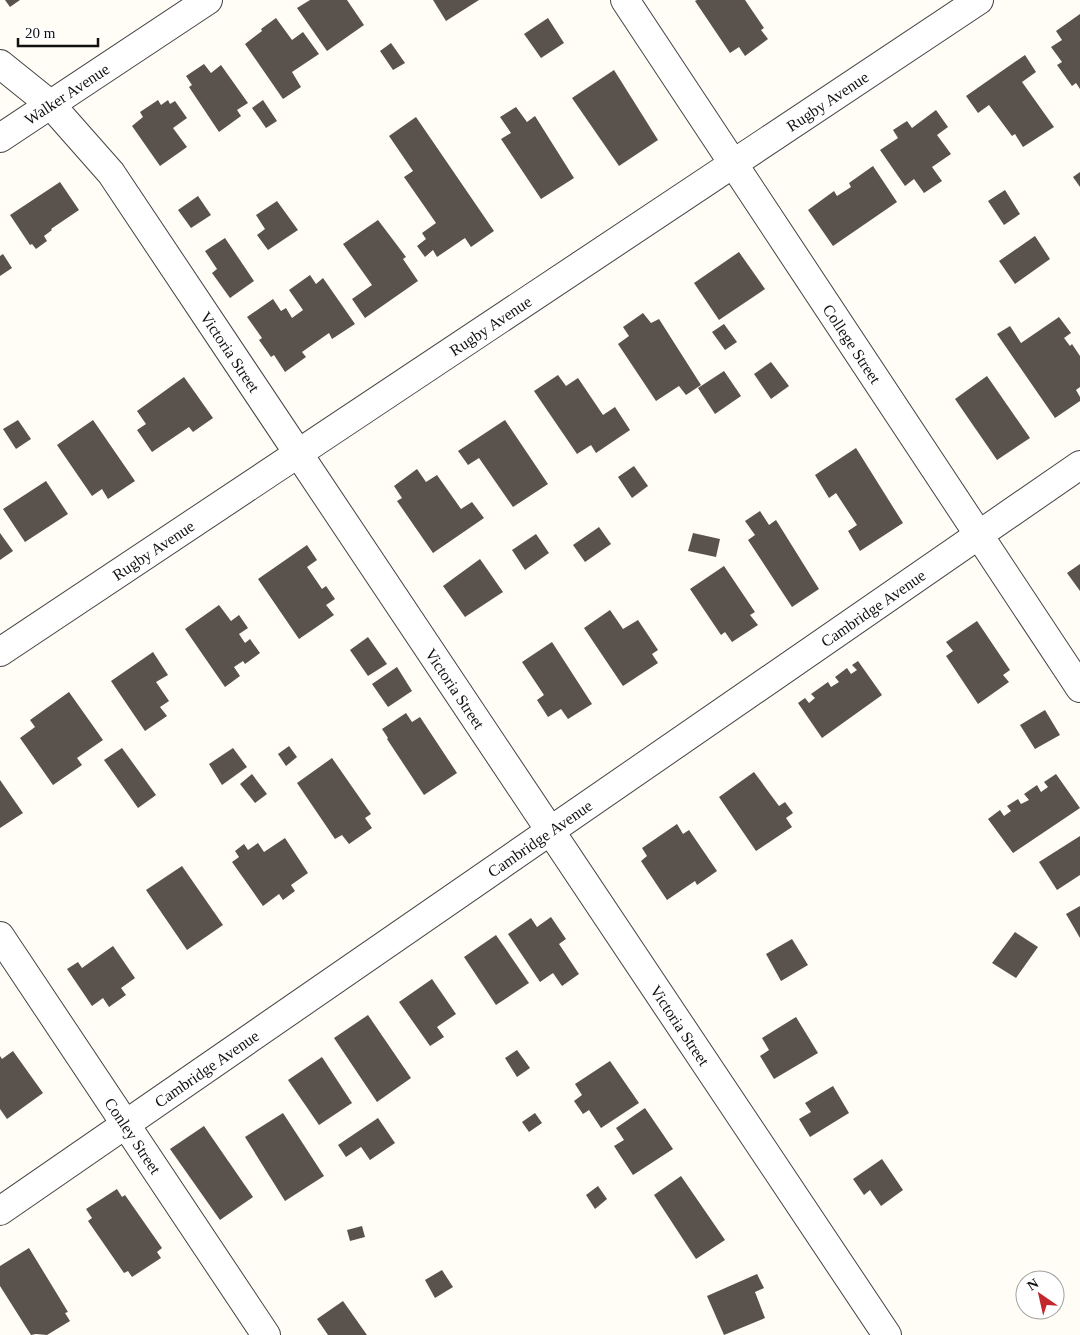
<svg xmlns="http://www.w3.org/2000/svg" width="1080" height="1335" font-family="'Times New Roman',serif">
  <rect width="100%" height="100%" fill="#fffdf5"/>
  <!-- building -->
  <g fill="#5a524d">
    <path d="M5 0H20L10 7Z"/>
    <path d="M310 0H347L364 25 327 51 297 8Z"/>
    <path d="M433 0H479L446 21Z"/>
    <path d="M697 0H745L764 28 761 30 768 39 745 56 739 47 730 53 695 1Z"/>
    <path d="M1080 14V89L1076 83 1072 86 1057 65 1062 62 1051 47 1062 40 1056 31Z"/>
    <path d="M276 18 292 40 303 32 319 54 292 72 301 87 283 99 245 44 262 31 261 29Z"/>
    <path d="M548 18 564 43 541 58 524 34Z"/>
    <path d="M391 43 405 63 393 70 380 51Z"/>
    <path d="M1025 55 1036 72 1022 82 1054 127 1023 147 1015 134 1012 136 989 105 978 113 966 96Z"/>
    <path d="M204 64 211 73 221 65 248 103 237 110 241 116 219 132 189 87 192 85 186 76Z"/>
    <path d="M614 70 658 140 619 166 572 98Z"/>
    <path d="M158 100 161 105 168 100 170 104 175 101 187 118 173 128 187 147 160 166 132 126 143 117 140 112Z"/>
    <path d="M263 100 277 121 266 128 252 108Z"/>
    <path d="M516 107 527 122 535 116 574 178 541 199 501 139 511 133 500 117Z"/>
    <path d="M936 110 948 127 937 135 951 154 932 167 942 181 924 193 914 179 905 186 880 150 898 138 893 130 907 121 912 128Z"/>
    <path d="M416 117 494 231 471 247 465 238 437 257 433 250 425 257 417 246 426 239 422 233 436 223 404 177 413 171 389 136Z"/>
    <path d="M873 166 897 202 833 246 808 210 834 191 837 196 851 187 849 183Z"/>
    <path d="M1080 172V187L1073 177Z"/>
    <path d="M60 182 79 210 51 229 52 230 44 236 47 241 36 249 32 244 30 245 10 215Z"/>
    <path d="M1005 190 1020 214 1004 225 988 201Z"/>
    <path d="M198 196 211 215 191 228 178 210Z"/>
    <path d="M277 201 298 230 268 250 257 235 265 229 256 215Z"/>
    <path d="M378 220 406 257 403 259 418 281 365 318 352 299 372 285 343 244Z"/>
    <path d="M1035 236 1050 259 1015 284 999 261Z"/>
    <path d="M225 238 254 281 230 298 212 273 217 269 205 251Z"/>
    <path d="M739 252 765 289 719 320 694 283Z"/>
    <path d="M3 254 12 268 0 276V256Z"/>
    <path d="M310 275 316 284 323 278 355 324 332 339 329 333 302 352 306 357 285 372 274 355 271 357 259 340 262 338 247 317 273 299 281 311 286 308 292 318 303 310 289 290Z"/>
    <path d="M643 313 651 323 659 319 701 385 686 395 679 386 656 401 618 344 629 336 623 327Z"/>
    <path d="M1059 317 1071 333 1064 338 1070 346 1072 344 1080 356V387L1076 390 1080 397V401L1055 418 997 334 1010 326 1021 343Z"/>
    <path d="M724 324 737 342 725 350 712 332Z"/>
    <path d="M771 362 789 386 771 399 754 374Z"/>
    <path d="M724 371 741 396 715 414 698 388Z"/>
    <path d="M558 375 566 386 578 378 603 415 615 407 630 430 596 453 591 445 577 454 534 391Z"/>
    <path d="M987 376 1030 438 997 460 955 399Z"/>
    <path d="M184 377 213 418 193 432 189 427 152 452 137 430 146 424 137 411Z"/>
    <path d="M18 420 31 439 16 449 3 429Z"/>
    <path d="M93 420 135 481 108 499 102 489 92 496 57 445Z"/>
    <path d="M505 420 548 484 513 507 479 458 468 465 458 451Z"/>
    <path d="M856 448 903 523 860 551 848 531 857 525 836 493 829 498 815 475Z"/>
    <path d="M634 466 648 486 632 498 618 477Z"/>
    <path d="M417 469 426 482 437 475 461 509 472 502 484 518 433 553 397 501 402 498 394 486Z"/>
    <path d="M46 481 68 514 25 542 3 509Z"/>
    <path d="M760 511 769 525 776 520 819 589 792 607 748 540 755 535 745 521Z"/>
    <path d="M599 527 611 544 585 562 573 545Z"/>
    <path d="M0 533 13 551 0 560Z"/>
    <path d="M693 533 720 539 716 557 688 551Z"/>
    <path d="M536 534 549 553 525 570 512 550Z"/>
    <path d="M307 545 317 560 307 567 322 589 326 586 335 599 326 605 334 615 299 639 258 579Z"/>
    <path d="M480 559 503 592 465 617 443 586Z"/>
    <path d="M1080 564V591L1067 573Z"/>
    <path d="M724 566 755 612 750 615 758 625 732 642 725 632 721 635 690 589Z"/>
    <path d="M219 605 231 621 239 615 248 628 239 634 245 643 250 639 260 653 245 664 243 661 234 667 240 676 225 687 185 629Z"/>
    <path d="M610 610 623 629 638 620 658 650 652 654 658 663 623 686 584 628Z"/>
    <path d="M977 621 1010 670 1003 675 1009 682 978 704 946 656 953 651 946 642Z"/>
    <path d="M368 637 387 664 368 676 350 650Z"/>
    <path d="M552 642 592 704 568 719 561 709 548 717 537 700 544 695 522 662Z"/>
    <path d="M153 652 168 675 156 682 169 701 160 707 167 716 145 731 111 681Z"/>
    <path d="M858 661 882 695 822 738 798 703 805 698 809 703 815 698 811 694 828 682 831 687 839 682 835 677 847 668 851 674 857 670 852 665Z"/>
    <path d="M397 667 412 691 388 707 372 684Z"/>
    <path d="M69 692 103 740 77 758 82 765 53 785 20 738 35 727 30 720Z"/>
    <path d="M1045 710 1060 735 1035 749 1020 725Z"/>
    <path d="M406 713 412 722 420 717 457 773 424 795 387 739 388 738 382 729Z"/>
    <path d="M289 746 297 757 286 766 278 754Z"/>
    <path d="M122 748 156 795 138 808 104 760Z"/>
    <path d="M233 748 247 767 222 785 209 764Z"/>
    <path d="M332 758 371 814 365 818 372 828 349 844 342 835 335 839 297 783Z"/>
    <path d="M754 772 779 806 785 802 793 813 786 818 792 827 756 851 719 797Z"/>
    <path d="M252 774 267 794 255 803 240 784Z"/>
    <path d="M1056 774 1080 808 1013 853 988 819 1000 810 1004 816 1011 811 1007 806 1018 799 1021 804 1029 800 1024 794 1037 785 1041 792 1048 787 1044 782Z"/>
    <path d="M0 780 23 813 0 828Z"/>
    <path d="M677 824 683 834 689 830 717 871 697 885 695 881 667 900 641 861 647 856 642 848Z"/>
    <path d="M1080 836V875L1057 890 1039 862Z"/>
    <path d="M285 838 308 873 291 885 295 891 283 900 279 894 263 906 232 862 239 857 235 851 244 844 248 850 258 843 264 852Z"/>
    <path d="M182 866 223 925 187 950 146 890Z"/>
    <path d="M1080 906V938L1066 914Z"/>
    <path d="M551 917 566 939 559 944 579 974 562 986 553 973 540 982 508 934 531 918 537 927Z"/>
    <path d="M1015 932 1038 947 1016 978 992 963Z"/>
    <path d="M496 935 529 983 496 1005 464 957Z"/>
    <path d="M792 939 808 965 781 981 766 954Z"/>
    <path d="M113 946 135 978 121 988 126 995 109 1007 103 998 92 1006 67 969 78 962 82 968Z"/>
    <path d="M432 979 456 1014 437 1027 444 1037 430 1046 399 1002Z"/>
    <path d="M368 1015 411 1078 377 1102 334 1038Z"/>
    <path d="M796 1017 818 1053 774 1079 760 1056 769 1050 762 1038Z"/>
    <path d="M517 1050 530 1068 517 1077 505 1058Z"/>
    <path d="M13 1051 43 1093 7 1119 0 1109V1056L2 1059Z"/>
    <path d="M322 1057 352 1103 319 1125 288 1080Z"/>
    <path d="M610 1061 639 1103 601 1128 589 1110 583 1114 574 1101 582 1095 575 1084Z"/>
    <path d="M833 1086 849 1113 810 1137 799 1119 811 1112 805 1103Z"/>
    <path d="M645 1108 673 1149 633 1175 614 1146 624 1140 616 1128Z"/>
    <path d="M283 1113 324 1176 285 1201 245 1137Z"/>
    <path d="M535 1113 542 1123 529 1132 522 1122Z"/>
    <path d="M378 1118 395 1143 370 1160 361 1147 346 1157 338 1145Z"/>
    <path d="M204 1126 253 1197 220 1220 170 1149Z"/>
    <path d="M882 1159 903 1190 881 1206 870 1190 864 1195 853 1179Z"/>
    <path d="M681 1176 725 1240 696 1259 654 1195Z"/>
    <path d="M598 1186 607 1199 595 1209 586 1195Z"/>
    <path d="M117 1189 122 1197 125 1195 162 1248 157 1252 161 1258 132 1277 128 1271 124 1273 88 1221 92 1218 86 1209Z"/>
    <path d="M362 1226 365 1237 350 1241 347 1230Z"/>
    <path d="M29 1248 68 1312 65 1313 70 1321 47 1335 36 1334 31 1335 0 1286V1266Z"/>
    <path d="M442 1270 453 1287 435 1298 425 1280Z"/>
    <path d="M757 1274 764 1288 755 1292 765 1318 724 1335 707 1296Z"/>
    <path d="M343 1301 367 1335H328L317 1319Z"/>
  </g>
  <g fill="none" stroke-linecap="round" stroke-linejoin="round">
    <!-- minor casing -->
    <g stroke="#444" stroke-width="30">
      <g id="minor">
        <path id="s1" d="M625 0 1080 688"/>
        <path id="s2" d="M0 64 51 105 111 173 887 1335"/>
        <path id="s3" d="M0 138 208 0"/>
        <path id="s4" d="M0 652 979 0"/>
        <path id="s5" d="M0 936 266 1335"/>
        <path id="s6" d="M0 1211 1080 465"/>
      </g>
    </g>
    <!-- minor -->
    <use href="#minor" stroke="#fff" stroke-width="28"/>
  </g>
  <g text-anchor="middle" stroke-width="5" stroke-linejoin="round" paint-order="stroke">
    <!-- street labels -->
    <g font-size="16" fill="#111" stroke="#fff">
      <text dy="6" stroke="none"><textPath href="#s3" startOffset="80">Walker Avenue</textPath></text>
      <text dy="6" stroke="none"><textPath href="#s4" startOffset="994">Rugby Avenue</textPath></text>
      <text dy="6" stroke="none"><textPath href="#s4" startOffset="589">Rugby Avenue</textPath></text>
      <text dy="6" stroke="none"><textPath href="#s1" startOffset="412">College Street</textPath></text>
      <text dy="6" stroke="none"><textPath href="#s2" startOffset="371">Victoria Street</textPath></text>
      <text dy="6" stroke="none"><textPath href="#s4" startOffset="184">Rugby Avenue</textPath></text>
      <text dy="6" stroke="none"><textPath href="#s6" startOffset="1061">Cambridge Avenue</textPath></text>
      <text dy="6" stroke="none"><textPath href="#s2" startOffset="776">Victoria Street</textPath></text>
      <text dy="6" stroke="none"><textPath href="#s6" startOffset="656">Cambridge Avenue</textPath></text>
      <text dy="6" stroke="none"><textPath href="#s2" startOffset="1181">Victoria Street</textPath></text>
      <text dy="6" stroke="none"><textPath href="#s6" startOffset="251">Cambridge Avenue</textPath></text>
      <text dy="6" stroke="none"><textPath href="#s5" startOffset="240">Conley Street</textPath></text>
    </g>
  </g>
  <!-- north arrow -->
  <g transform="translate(1040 1295) rotate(326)"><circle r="24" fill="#ffffff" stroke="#a0a0a0"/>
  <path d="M0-4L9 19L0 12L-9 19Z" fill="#c4262e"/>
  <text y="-8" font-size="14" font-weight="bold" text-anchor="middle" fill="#111111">N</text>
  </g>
  <!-- scale -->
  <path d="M18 38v8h80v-8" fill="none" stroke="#111111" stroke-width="2.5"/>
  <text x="25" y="38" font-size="15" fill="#111111" stroke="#ffffff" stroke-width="4" paint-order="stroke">20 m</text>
</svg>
